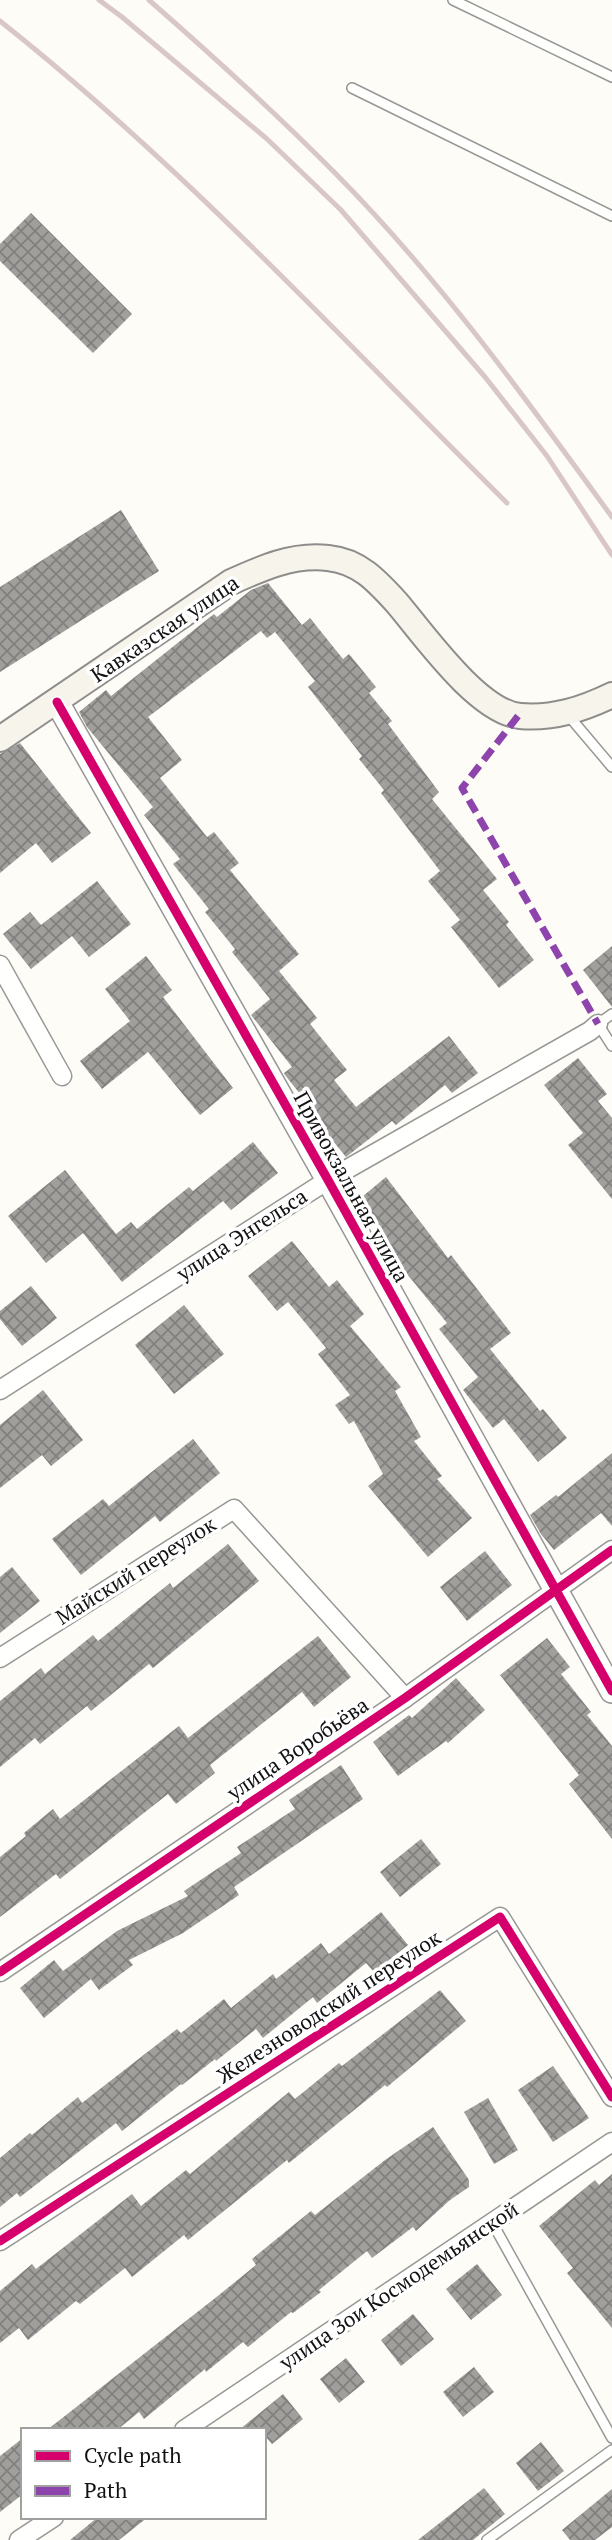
<svg xmlns="http://www.w3.org/2000/svg" width="612" height="2540" font-family="'PT Serif',serif">
  <defs>
    <pattern id="building-cross-hatch" width="8" height="8" patternUnits="userSpaceOnUse" patternTransform="scale(1.75)"><rect width="8" height="8" fill="#a19f9c"/><path d="M0 0l8 8M0 8l8-8" fill="none" stroke="#82807e"/></pattern>
  </defs>
  <rect width="100%" height="100%" fill="#fdfcf7"/>
  <!-- building -->
  <g fill="url(#building-cross-hatch)">
    <path d="M31 213 132 314 93 353 0 261V244Z"/>
    <path d="M121 510 159 571 0 672V587Z"/>
    <path d="M268 583 302 625 310 618 343 659 349 654 376 687 369 693 392 721 388 724 439 792 432 799 497 879 483 890 509 922 506 925 534 960 499 988 451 927 460 920 428 881 440 871 381 793 384 790 359 759 362 756 308 687 315 681 275 632 267 638 261 631 148 717 182 760 160 778 207 837 214 832 239 863 230 870 299 954 279 971 317 1018 310 1024 347 1070 334 1080 356 1107 449 1036 478 1073 452 1093 445 1085 396 1125 392 1121 346 1157 324 1130 327 1128 285 1075 284 1073 292 1067 251 1015 270 999 232 952 235 949 205 912 209 909 173 864 180 859 144 815 153 807 87 727 79 712 106 690 111 696 214 614 217 617 251 590Z"/>
    <path d="M20 743 91 833 52 863 36 843 0 873V754Z"/>
    <path d="M97 881 131 924 89 957 72 936 31 969 3 934 30 912 41 925Z"/>
    <path d="M612 946V1007L583 970Z"/>
    <path d="M146 956 172 990 163 997 233 1088 200 1115 148 1052 102 1089 80 1061 130 1021 105 989Z"/>
    <path d="M578 1058 607 1094 598 1101 612 1118V1199L568 1145 583 1133 544 1085Z"/>
    <path d="M253 1142 278 1173 231 1210 223 1201 122 1282 83 1233 46 1263 8 1216 65 1170 116 1234 131 1222 137 1229 189 1187 193 1191Z"/>
    <path d="M386 1177 448 1258 451 1255 511 1333 490 1349 540 1411 543 1409 567 1438 538 1462 504 1419 493 1428 463 1390 478 1377 439 1329 447 1323 381 1242 387 1238 357 1201Z"/>
    <path d="M292 1241 329 1287 337 1280 364 1314 350 1326 401 1387 395 1391 421 1437 414 1441 442 1476 437 1479 472 1518 428 1557 368 1486 383 1474 354 1421 349 1424 335 1405 350 1395 318 1354 326 1348 288 1302 277 1311 248 1276Z"/>
    <path d="M31 1286 57 1318 22 1346 0 1319V1311Z"/>
    <path d="M184 1305 224 1354 174 1394 135 1345Z"/>
    <path d="M43 1390 83 1440 51 1466 42 1455 0 1488V1425Z"/>
    <path d="M193 1439 220 1473 160 1522 155 1516 81 1575 52 1539 103 1499 109 1506Z"/>
    <path d="M612 1453V1526L601 1513 554 1550 541 1534 530 1515 556 1495 558 1497Z"/>
    <path d="M228 1544 259 1581 153 1668 149 1664 91 1711 87 1706 40 1744 35 1738 0 1767V1701L41 1668 45 1674 93 1635 98 1641 170 1583 173 1588Z"/>
    <path d="M485 1551 512 1585 467 1621 440 1587Z"/>
    <path d="M12 1567 40 1601 0 1633V1577Z"/>
    <path d="M318 1636 351 1677 314 1707 302 1692 210 1765 215 1773 176 1804 168 1794 60 1879 56 1874 0 1917V1857L26 1836 24 1833 53 1809 60 1819 179 1726 188 1738Z"/>
    <path d="M547 1638 570 1667 561 1674 591 1712 587 1715 612 1746V1839L569 1784 579 1775 500 1675Z"/>
    <path d="M456 1678 485 1710 448 1743 446 1741 398 1776 373 1742 409 1715 412 1718Z"/>
    <path d="M341 1765 363 1799 234 1887 239 1895 183 1933 129 1960 133 1965 99 1990 91 1979 44 2018 20 1988 54 1960 63 1971 117 1931 188 1896 184 1891 241 1853 237 1847 295 1809 289 1800Z"/>
    <path d="M421 1839 441 1864 400 1897 380 1872Z"/>
    <path d="M381 1912 408 1945 374 1972 366 1963 317 2003 313 1997 263 2038 256 2029 216 2061 215 2059 182 2085 181 2084 122 2131 116 2123 20 2197 17 2193 0 2207V2158L30 2133 32 2135 78 2097 82 2103 177 2029 181 2033 224 1999 231 2008 273 1974 276 1979 321 1943 329 1954Z"/>
    <path d="M440 1990 466 2021 387 2087 385 2085 289 2163 287 2160 188 2240 184 2235 132 2277 125 2268 80 2304 76 2301 28 2340 19 2328 0 2343V2291L32 2264 36 2269 132 2194 141 2206 186 2170 190 2174 289 2092 295 2099 339 2063 342 2066Z"/>
    <path d="M553 2066 589 2118 553 2142 518 2090Z"/>
    <path d="M488 2098 518 2150 494 2164 464 2112Z"/>
    <path d="M433 2127 469 2180V2187L450 2200 416 2231 413 2227 372 2258 367 2251 319 2290 321 2292 293 2313 291 2312 248 2347 243 2342 206 2372 205 2369 144 2419 139 2412 117 2430H47L219 2295 256 2265 252 2259 311 2211 315 2215 385 2160Z"/>
    <path d="M612 2174V2328L567 2273 573 2268 539 2226 595 2180 599 2185Z"/>
    <path d="M477 2264 502 2295 471 2320 446 2289Z"/>
    <path d="M413 2314 434 2339 401 2366 381 2340Z"/>
    <path d="M346 2358 365 2382 339 2403 320 2379Z"/>
    <path d="M474 2367 494 2392 463 2417 443 2392Z"/>
    <path d="M283 2394 303 2419 272 2444 264 2435V2430H239Z"/>
    <path d="M23 2438V2494L0 2512V2456Z"/>
    <path d="M541 2442 564 2471 538 2491 516 2463Z"/>
    <path d="M484 2488 505 2514 473 2540H418Z"/>
    <path d="M612 2489V2527L595 2540H570L562 2530Z"/>
    <path d="M98 2517H148L119 2540H70Z"/>
  </g>
  <g fill="none" stroke-linecap="round" stroke-linejoin="round">
    <!-- service casing -->
    <g stroke="#979795" stroke-width="12">
      <g id="service">
        <path d="M453 0 612 77"/>
        <path d="M352 88 612 216"/>
        <path d="M568 715 612 767"/>
        <path d="M612 1014 598 1024 612 1046"/>
        <path d="M493 2224 612 2438"/>
        <path d="M487 2540 612 2450"/>
      </g>
    </g>
    <!-- minor casing -->
    <g stroke="#979795" stroke-width="21">
      <g id="minor">
        <path d="M0 965 62 1076"/>
        <path d="M0 1390 328 1180 590 1031 598 1024"/>
        <path d="M0 1658 234 1509 405 1698"/>
        <path d="M0 1972 405 1698 612 1550"/>
        <path d="M0 2241 500 1917 612 2097"/>
        <path d="M184 2430 612 2142"/>
        <path d="M19 2540 54 2517"/>
      </g>
    </g>
    <!-- tertiary casing -->
    <g stroke="#979795" stroke-width="26">
      <path id="tertiary" d="M57 702 328 1180 612 1691"/>
    </g>
    <!-- secondary casing -->
    <g stroke="#8e8d8b" stroke-width="28">
      <path id="secondary" d="M0 739 231 582C262 568 293 554 328 558 359 561 377 581 397 603 424 635 478 712 520 716 553 719 583 709 612 695"/>
    </g>
    <!-- service -->
    <use href="#service" stroke="#fffffe" stroke-width="9"/>
    <!-- minor -->
    <use href="#minor" stroke="#fffffe" stroke-width="18"/>
    <!-- tertiary -->
    <use href="#tertiary" stroke="#fffffe" stroke-width="23"/>
    <!-- secondary -->
    <use href="#secondary" stroke="#f6f4eb" stroke-width="24"/>
    <!-- rail -->
    <g stroke="#d9c6c7" stroke-width="5">
      <path d="M99 0 122 17 267 139 341 210 485 377 547 456 612 555"/>
      <path d="M149 0C213 56 276 113 336 174 439 278 526 399 612 517"/>
      <path d="M0 21C183 166 342 339 507 503"/>
    </g>
    <!-- quiet -->
    <path stroke="#8e44ad" stroke-width="7" stroke-dasharray="14 7" stroke-linecap="butt" d="M518 716 462 788 598 1024"/>
    <!-- cycleway casing -->
    <g stroke="#fff" stroke-width="13">
      <g id="cycleway">
        <path d="M57 702 328 1180 612 1691"/>
        <path d="M0 1972 405 1698 612 1550"/>
        <path d="M0 2241 500 1917 612 2097"/>
      </g>
    </g>
    <!-- cycleway -->
    <use href="#cycleway" stroke="#d6006c" stroke-width="9"/>
  </g>
  <g text-anchor="middle" stroke-width="7" stroke-linejoin="round" paint-order="stroke">
    <!-- street labels -->
    <g font-size="21" fill="#111" stroke="#fff">
      <text transform="translate(165 629) rotate(-34)" y="7">Кавказская улица</text>
      <text transform="translate(351 1187) rotate(61)" y="7">Привокзальная улица</text>
      <text transform="translate(242 1235) rotate(-33)" y="7">улица Энгельса</text>
      <text transform="translate(136 1571) rotate(-32)" y="7">Майский переулок</text>
      <text transform="translate(298 1749) rotate(-34)" y="7">улица Воробьёва</text>
      <text transform="translate(329 2007) rotate(-33)" y="7">Железноводский переулок</text>
      <text transform="translate(399 2286) rotate(-34)" y="7">улица Зои Космодемьянской</text>
    </g>
  </g>
  <!-- legend -->
  <rect x="21" y="2428" width="245" height="91" fill="#ffffff" stroke="#a0a0a0" stroke-width="2"/>
  <rect x="35" y="2451" width="35" height="10" fill="#d6006c" stroke="#a0a0a0" stroke-width="2"/>
  <text x="84" y="2463" font-size="21" fill="#111111">Cycle path</text>
  <rect x="35" y="2486" width="35" height="10" fill="#8e44ad" stroke="#a0a0a0" stroke-width="2"/>
  <text x="84" y="2498" font-size="21" fill="#111111">Path</text>
</svg>
